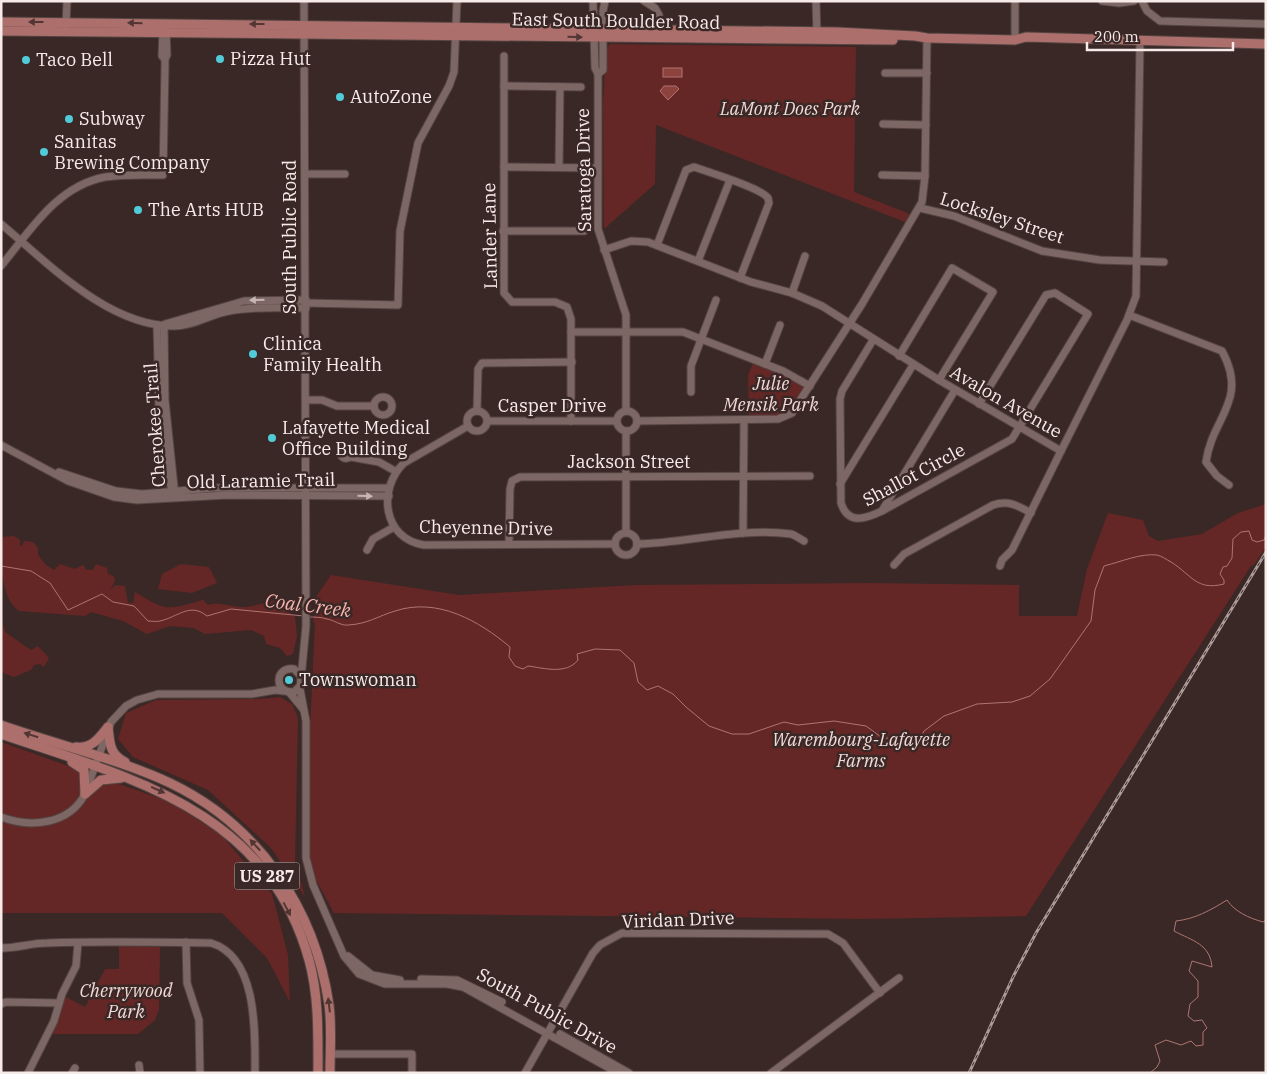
<svg xmlns="http://www.w3.org/2000/svg" width="1267" height="1074" font-family="'IBM Plex Serif',serif">
  <rect width="100%" height="100%" fill="#3a2826"/>
  <!-- green -->
  <g fill="#642725">
    <path d="M610 44 856 47 854 192 910 214 905 222 656 125 655 184 604 229 603 100C606 86 602 52 610 44Z"/>
    <path d="M754 361 805 386C786 416 785 416 749 418L748 375Z"/>
    <path d="M1266 504V547L1254 565 1251 566 1026 916 864 919 334 913 315 878 310 861V729L315 623 313 622 316 597 331 575 459 595 636 585 869 583 1019 585V616H1077L1087 569 1108 513 1143 520 1149 536 1158 541 1202 534 1238 513Z"/>
    <path d="M14 536 20 540V545L22 546 24 541 33 542 38 548V555L46 565 54 570 60 564 75 569 83 565 87 570H93L96 564 107 568 108 574 114 576 115 581 110 590 115 585 125 586 128 603H133L135 592C168 612 167 610 203 600L208 605C219 601 231 607 243 607 254 607 265 602 275 600L295 617 297 636 293 654 287 656 280 648 266 644 264 636 251 630 205 634 194 628 170 626 147 634 123 621 91 612 85 616 19 611C0 597 1 562 1 537Z"/>
    <path d="M181 564 209 567 217 583 192 593 158 589 162 574Z"/>
    <path d="M1 618 5 632 31 650 38 646 49 658 44 667 40 664 34 665 31 670 14 677 1 672Z"/>
    <path d="M280 697 292 704 298 718 295 861 305 897 271 848 208 790 133 757 118 739 126 713 156 700 258 699Z"/>
    <path d="M1 742 170 802 221 835 272 894 288 955 290 1002 267 958 222 913H1Z"/>
    <path d="M119 946 160 947 159 1010 155 1020 138 1034H53L64 996 85 1007 105 969H119Z"/>
  </g>
  <!-- water -->
  <g fill="#8d423e" stroke="#ad7571">
    <rect x="663" y="68" width="19" height="9"/>
    <path d="M664 86H676L679 89 668 100 660 91Z"/>
  </g>
  <g fill="none" stroke-linecap="round" stroke-linejoin="round">
    <!-- stream -->
    <g stroke="#ad7571" stroke-width="1">
      <path d="M1 566 31 571 50 583 68 610 102 594 113 602 134 606 148 621C152 621 157 622 160 621 178 617 190 602 207 616L231 609 304 616"/>
      <path d="M308 617C314 617 321 617 327 619 334 620 341 626 348 625 368 624 378 616 395 611 438 597 479 621 510 647L509 657 515 666 523 669 528 666C544 668 566 675 578 660L577 654 595 649 620 650 634 663 638 682 647 690 658 686 673 694 686 707 709 726 732 734H749L784 722 798 725 834 721 866 726 881 737 918 744 924 731 944 716 977 704 1012 702 1030 696 1050 679 1091 621 1095 590 1104 566C1120 562 1141 553 1157 555 1162 556 1167 560 1171 562 1192 575 1196 591 1224 584V580L1220 574 1223 567 1227 566 1232 558 1233 539 1241 532 1249 531 1252 540 1257 542 1264 540 1266 535"/>
      <path d="M1150 1073 1157 1067 1160 1061 1155 1045 1166 1040 1181 1045 1191 1041 1196 1046 1203 1045V1032L1207 1028 1202 1020 1194 1021 1188 1016 1190 1004 1198 997V981L1189 971 1192 961 1212 967C1210 944 1193 941 1174 931L1176 921C1195 919 1211 910 1227 900 1235 912 1249 918 1263 922L1266 920"/>
    </g>
    <!-- minor casing -->
    <g stroke="#544543" stroke-width="9">
      <g id="minor">
        <path d="M304 1 306 626 300 689 306 721V858L313 885 344 956 359 974 385 984H447L463 987 618 1073"/>
        <path d="M593 1 595 68 598 74V229L626 315V411"/>
        <path d="M644 1 655 8 659 15"/>
        <path d="M816 1 817 36"/>
        <path d="M1102 1 1119 3 1134 1"/>
        <path d="M1142 1 1147 11 1160 21 1266 24"/>
        <path d="M66 26 67 1"/>
        <path d="M1015 40V1"/>
        <path d="M504 56V293L512 302H555L567 307 571 319V421"/>
        <path d="M165 59 167 55 166 28"/>
        <path d="M885 73H927"/>
        <path d="M598 74 603 70V11L605 1"/>
        <path d="M504 86 581 87"/>
        <path d="M883 124 926 125"/>
        <path d="M504 167 597 168"/>
        <path d="M559 167 560 87"/>
        <path d="M305 174H345"/>
        <path d="M882 175 925 176"/>
        <path d="M920 208 954 216 1042 251 1100 260 1164 262"/>
        <path d="M1 224C49 264 109 327 175 326 194 326 211 314 229 311 254 306 281 308 306 308"/>
        <path d="M503 231H584"/>
        <path d="M657 245 686 170 694 167C708 172 761 188 768 198L769 203 740 278"/>
        <path d="M604 250 631 241 648 242 751 282 792 293 822 306 939 380 1061 451 1127 320 1136 296 1140 42"/>
        <path d="M698 261 730 180"/>
        <path d="M1 266C30 231 57 186 105 177 124 174 144 175 163 175L165 66V59L162 56 163 30"/>
        <path d="M792 293 805 256"/>
        <path d="M306 303 398 305 400 231 418 143 449 86 454 72 457 1"/>
        <path d="M1129 315 1222 351C1249 401 1212 417 1206 462L1217 476 1229 485"/>
        <path d="M165 324 244 301 306 300"/>
        <path d="M157 325 159 408 166 465 173 495"/>
        <path d="M164 325 165 400 175 496"/>
        <path d="M571 332H683L783 371 810 386"/>
        <path d="M873 340 842 391 840 399 841 503C848 525 865 519 882 511L1012 439 1088 314 1055 293 1046 295 979 404"/>
        <path d="M899 356 952 268 993 292 939 380"/>
        <path d="M765 364 780 325"/>
        <path d="M691 392V366L716 300"/>
        <circle cx="383" cy="406" r="9"/>
        <path d="M306 400H322L337 406H374"/>
        <circle cx="477" cy="421" r="10"/>
        <circle cx="627" cy="421" r="10"/>
        <path d="M477 411 478 369 482 363 572 362"/>
        <path d="M488 421H616"/>
        <path d="M637 421 778 419 792 413 862 304 922 202 925 176 927 38"/>
        <path d="M468 426 404 463C377 489 383 539 424 545L615 544"/>
        <path d="M626 431V533"/>
        <path d="M1 445 68 481 114 497 137 500 228 495 389 496"/>
        <circle cx="346" cy="453" r="5.5"/>
        <path d="M351 457 379 462 395 471"/>
        <path d="M59 472 116 491 142 494 213 488H389"/>
        <path d="M840 484 913 365"/>
        <path d="M883 509 955 390"/>
        <path d="M743 533 744 421"/>
        <circle cx="626" cy="544" r="11"/>
        <path d="M509 543 510 489 512 481 520 477 810 476"/>
        <path d="M637 544C687 543 741 527 791 534 795 535 800 539 804 541"/>
        <path d="M367 550 373 539 394 527"/>
        <path d="M894 565 904 554 993 505C1008 500 1017 505 1031 513"/>
        <path d="M1000 566 1002 560 1012 550 1061 451"/>
        <path d="M301 685 294 692C274 694 274 666 294 669L301 676"/>
        <path d="M289 692 303 709"/>
        <path d="M1 817C30 828 69 825 85 794L111 722 126 706 137 700 158 694H252L275 690 284 691"/>
        <path d="M186 942 187 983 199 1020 200 1073"/>
        <path d="M1 948C17 948 32 943 47 943 102 941 156 942 211 943 258 957 255 1033 255 1073"/>
        <path d="M348 956 372 975 400 980"/>
        <path d="M421 979 457 980 502 1002"/>
        <path d="M1 1004 6 1002 59 1003"/>
        <path d="M560 1034 629 1073"/>
        <path d="M330 1054H412V1073"/>
        <path d="M139 1065 140 1073"/>
        <path d="M28 1073 54 1021 62 994 76 966 78 943"/>
        <path d="M72 1073 75 1068"/>
        <path d="M525 1073 593 953 600 945 622 933 828 934 843 943 880 993"/>
        <path d="M771 1073 899 978"/>
      </g>
    </g>
    <!-- major casing -->
    <g stroke="#544543" stroke-width="11">
      <g id="major">
        <path d="M1 22 837 32 915 36 927 38 1015 40 1026 37 1266 44"/>
        <path d="M1 31 893 40"/>
        <path d="M1 725C57 745 116 758 170 783 258 825 315 908 329 1005 332 1027 330 1050 330 1073"/>
        <path d="M108 727C110 743 109 754 125 762"/>
        <path d="M1 734C130 778 267 809 309 960 319 996 318 1035 318 1073"/>
        <path d="M76 747C92 749 99 738 108 727"/>
        <path d="M72 762 84 770 85 794"/>
        <path d="M85 794 101 780 121 778"/>
      </g>
    </g>
    <!-- minor -->
    <use href="#minor" stroke="#7d6765" stroke-width="7"/>
    <!-- major -->
    <use href="#major" stroke="#ac6f6b" stroke-width="9"/>
    <!-- rail casing -->
    <g stroke="#ac9d9b" stroke-width="3">
      <path id="rail" d="M969 1073 1013 977 1036 933 1266 552"/>
    </g>
    <!-- rail -->
    <use href="#rail" stroke="#3a2826" stroke-width="1" stroke-dasharray="4" stroke-linecap="butt"/>
  </g>
  <!-- one-way arrows -->
  <defs><path id="oneway-solid" d="M-6-.8H1V-3.2L6.5 0L1 3.2V.8H-6Z" transform="scale(1.25)"/></defs>
  <g fill="#513634">
    <use href="#oneway-solid" transform="translate(36 22) rotate(180)"/>
    <use href="#oneway-solid" transform="translate(135 23) rotate(-179)"/>
    <use href="#oneway-solid" transform="translate(257 24) rotate(-180)"/>
    <use href="#oneway-solid" transform="translate(575 37) rotate(1)"/>
    <use href="#oneway-solid" transform="translate(31 735) rotate(-162)"/>
    <use href="#oneway-solid" transform="translate(158 790) rotate(24)"/>
    <use href="#oneway-solid" transform="translate(255 845) rotate(-133)"/>
    <use href="#oneway-solid" transform="translate(287 909) rotate(62)"/>
    <use href="#oneway-solid" transform="translate(329 1005) rotate(-97)"/>
  </g>
  <g fill="#c6b6b4">
    <use href="#oneway-solid" transform="translate(257 300) rotate(178)"/>
    <use href="#oneway-solid" transform="translate(365 496) rotate(2)"/>
  </g>
  <!-- markers -->
  <g fill="#52cbd8" stroke="#3a2826" stroke-width="2">
    <circle cx="220" cy="59" r="5"/>
    <circle cx="26" cy="60" r="5"/>
    <circle cx="340" cy="97" r="5"/>
    <circle cx="69" cy="119" r="5"/>
    <circle cx="44" cy="152" r="5"/>
    <circle cx="138" cy="210" r="5"/>
    <circle cx="253" cy="354" r="5"/>
    <circle cx="272" cy="438" r="5"/>
    <circle cx="289" cy="680" r="5"/>
  </g>
  <g text-anchor="middle" stroke-width="5" stroke-linejoin="round" paint-order="stroke">
    <!-- shield labels -->
    <rect fill="#3a2826" stroke="#beb0ae" stroke-width="1" x="234.5" y="862.5" width="65" height="27" rx="4"/>
    <g font-size="16" font-weight="bold" fill="#f7ebe9">
      <text x="267" y="882">US 287</text>
    </g>
    <!-- street labels -->
    <g font-size="18" fill="#f7ebe9" stroke="#3a2826">
      <text transform="translate(616 21) rotate(1)" y="6">East South Boulder Road</text>
      <text transform="translate(584 170) rotate(-91)" y="6">Saratoga Drive</text>
      <text transform="translate(1002 218) rotate(18)" y="6">Locksley Street</text>
      <text transform="translate(490 236) rotate(-91)" y="6">Lander Lane</text>
      <text transform="translate(290 237) rotate(-90)" y="6">South Public Road</text>
      <text transform="translate(1006 402) rotate(30)" y="6">Avalon Avenue</text>
      <text x="552" y="412">Casper Drive</text>
      <text transform="translate(155 425) rotate(-94)" y="6">Cherokee Trail</text>
      <text x="629" y="468">Jackson Street</text>
      <text transform="translate(914 475) rotate(-28)" y="6">Shallot Circle</text>
      <text transform="translate(261 481) rotate(-1)" y="6">Old Laramie Trail</text>
      <text transform="translate(486 528) rotate(1)" y="6">Cheyenne Drive</text>
      <text transform="translate(678 920) rotate(-2)" y="6">Viridan Drive</text>
      <text transform="translate(547 1011) rotate(29)" y="6">South Public Drive</text>
    </g>
    <!-- poi labels -->
    <g font-size="18" fill="#f7ebe9" stroke="#3a2826" text-anchor="start">
      <text x="230" y="65">Pizza Hut</text>
      <text x="36" y="66">Taco Bell</text>
      <text x="350" y="103">AutoZone</text>
      <text x="79" y="125">Subway</text>
      <text x="54" y="148">Sanitas<tspan x="54" dy="21">Brewing Company</tspan></text>
      <text x="148" y="216">The Arts HUB</text>
      <text x="263" y="350">Clinica<tspan x="263" dy="21">Family Health</tspan></text>
      <text x="282" y="434">Lafayette Medical<tspan x="282" dy="21">Office Building</tspan></text>
      <text x="299" y="686">Townswoman</text>
    </g>
    <!-- park labels -->
    <g font-size="18" font-style="italic" fill="#f1d9d7" stroke="#3a2826">
      <text x="790" y="115">LaMont Does Park</text>
      <text x="771" y="390">Julie<tspan x="771" dy="21">Mensik Park</tspan></text>
      <text x="861" y="746">Warembourg-Lafayette<tspan x="861" dy="21">Farms</tspan></text>
      <text x="126" y="997">Cherrywood<tspan x="126" dy="21">Park</tspan></text>
    </g>
    <!-- water labels -->
    <g font-size="19" font-style="italic" fill="#f8b4ae" stroke="#3a2826">
      <text transform="translate(308 605) rotate(7)" y="7">Coal Creek</text>
    </g>
  </g>
  <!-- border -->
  <rect width="1267" height="1074" fill="none" stroke="#f7ebe9" stroke-width="5"/>
  <!-- scale -->
  <path d="M1087 42v8h146v-8" fill="none" stroke="#f7ebe9" stroke-width="2.5"/>
  <text x="1094" y="42" font-size="15" fill="#f7ebe9" stroke="#3a2826" stroke-width="4" paint-order="stroke">200 m</text>
</svg>
